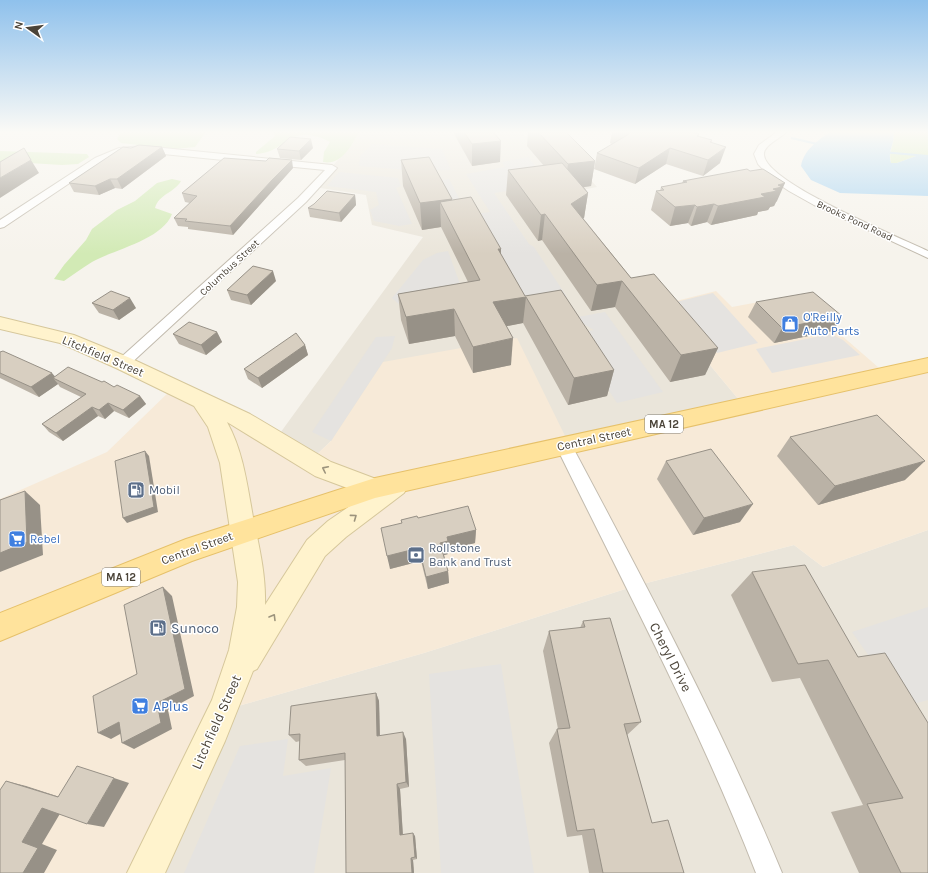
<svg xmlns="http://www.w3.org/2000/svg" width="928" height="873" font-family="Karla,sans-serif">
  <rect width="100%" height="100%" fill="#f6f3ec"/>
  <!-- residential -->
  <g fill="#eae5da">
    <path d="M359 132H515L565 151 597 187 544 197 660 305 744 406 569 444 331 441 310 461 275 440 423 237 372 225 366 195 314 187 353 143Z"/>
    <path d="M928 530V873H145L224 710 424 653 635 586 794 545 823 567Z"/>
  </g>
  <!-- commercial -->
  <path fill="#f7ead8" d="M716 291 732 307 795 295 886 374 928 365V530L823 567 794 545 635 586 424 653 224 710 145 873H0V499L107 452 174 387 310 461 331 441 383 362 517 338 569 444 744 406 660 305Z"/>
  <!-- green -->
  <g fill="#d2eab5">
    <path d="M121 132H209L205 133 195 147 174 149 121 143 117 139Z"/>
    <path d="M273 132H359C352 145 341 166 323 162L324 152 330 142C288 121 288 153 256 154V152L275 136Z"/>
    <path d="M893 132H928V157L919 155 897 163H891C888 149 896 143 893 132Z"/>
    <path d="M0 151 87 154 89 157 78 164 62 165 29 163H0Z"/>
    <path d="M172 179 181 181C174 193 159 194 155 208L172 214C162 240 115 249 92 262 82 268 73 275 64 281L54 279 64 265 86 240 92 229 117 210 135 201 157 183Z"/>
  </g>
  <!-- parking -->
  <g fill="#e5e3e0">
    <path d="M372 144 442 149 451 170 419 171 359 166 360 156Z"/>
    <path d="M528 157 551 184 494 193 529 244 534 247 567 297 544 299 401 306 392 298 423 260 437 253 448 251 460 284 505 277 455 223 434 182 449 179 468 215 490 212 466 174 505 167 502 162Z"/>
    <path d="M339 172 398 178 401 186 396 188 412 224 399 226 374 221 370 210 379 205 376 192 327 186Z"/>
    <path d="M713 293 758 343 717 353 672 303Z"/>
    <path d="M605 312 663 392 617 403 573 335 594 330 573 318Z"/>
    <path d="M831 334 843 340 860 355 772 373 756 349Z"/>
    <path d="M395 336 392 348 331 441 312 432 376 337Z"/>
    <path d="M928 607V700L917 703 890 686 852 632Z"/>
    <path d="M501 664 534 873H441L429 674Z"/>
    <path d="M288 739 283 776 331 768 314 873H184L240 746Z"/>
  </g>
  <!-- water -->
  <path fill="#a9d4f2" d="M830 132H893C896 144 887 149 891 163H897L919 155 928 157V196L840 193 811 180 801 166C804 150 817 141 830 132Z"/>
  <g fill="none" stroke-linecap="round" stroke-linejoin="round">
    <!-- stream -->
    <g fill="#a9d4f2" fill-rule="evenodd">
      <path d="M792 137 822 144 823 145 821 146 791 139V137Z"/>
      <path d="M882 151 928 155V157L881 153V151Z"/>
    </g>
    <!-- street casing -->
    <g stroke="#c2bbae" stroke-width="2">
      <g id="street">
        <path d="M777 132H786C780 139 763 145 764 155 766 183 901 238 928 251V258L814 205 789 191 774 181 758 164 754 154 759 145Z"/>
        <path d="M143 146 332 165 337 168 306 202 128 366 123 368 118 366 116 363 118 360 298 198 325 170 143 152 121 154 101 162 4 227 0 228V220L95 158 119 148Z"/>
        <path d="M564 440 570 442C645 583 721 725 782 873H756C699 726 625 587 556 446L558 442Z"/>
      </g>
    </g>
    <!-- secondary casing -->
    <g stroke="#d6c79b" stroke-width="2">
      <path id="secondary" d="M0 317 74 335 130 358 250 414 331 462 384 482 396 476 404 479 408 486 404 493 346 537 325 556 257 669 253 671 225 741 165 873H127L212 700 229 650 237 607 238 582 220 463 208 427 194 406 116 368 60 343 0 329ZM227 422 315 476 366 495 328 521 307 540 265 605C266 575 259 546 253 517 247 484 243 451 227 422Z"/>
    </g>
    <!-- primary casing -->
    <g stroke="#e6c16a" stroke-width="2">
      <path id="primary" d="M928 358V372L375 498 192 561 0 641V613L186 539 375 478Z"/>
    </g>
    <!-- street -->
    <use href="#street" fill="#fff" fill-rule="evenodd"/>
    <!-- secondary -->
    <use href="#secondary" fill="#fff3cd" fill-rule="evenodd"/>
    <!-- primary -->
    <use href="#primary" fill="#ffe39c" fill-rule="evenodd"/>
  </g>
  <!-- wall -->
  <g fill="#bab2a6">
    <path d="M453 132H493L500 162 472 166Z"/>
    <path d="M528 132H566L595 161 591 186 584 187 588 193 584 218H583L631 278 718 348 705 375 670 382 615 307 591 311 542 240 538 241 506 195 508 170 544 166 527 146Z"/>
    <path d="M612 132H691L699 134V136L712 140V142L720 163 703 176 666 164 635 184 594 169 597 153 612 144 610 143Z"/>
    <path d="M162 147 166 156 122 189 115 188 99 195 74 192 69 183 131 148Z"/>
    <path d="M313 148 301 160 280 158 277 149Z"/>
    <path d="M401 160 452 200 501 249V255L525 296 614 370 607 396 568 405 523 323 506 326 511 365 473 373 455 336 409 344 401 320 398 294 468 282 441 227 422 230 403 186Z"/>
    <path d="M293 168 275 188 233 235 188 229V227L178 226 174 218 190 203 185 202 182 193Z"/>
    <path d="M683 181 777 201 776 202 774 206 770 207 768 210 758 212 757 215 711 225 707 222 691 226 688 223 670 226 651 210 656 191H660L661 187 682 183Z"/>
    <path d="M355 195 356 205 341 222 310 217 308 208Z"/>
    <path d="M276 281 251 305 231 300 227 290Z"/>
    <path d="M756 302 842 316 833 331 774 343 748 317Z"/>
    <path d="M92 303 136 308 119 320 99 313Z"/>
    <path d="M217 332 222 342 206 355 179 344 173 334Z"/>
    <path d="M305 345 308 355 262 388 248 379 244 369Z"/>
    <path d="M0 352 55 377 114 387 140 396 146 404 129 418 114 411 105 419 98 416 63 441 49 432 42 424 81 397 60 387 58 384 39 397 0 378Z"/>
    <path d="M790 437 905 480 818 505 777 456Z"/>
    <path d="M666 461 740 522 693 535 657 479Z"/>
    <path d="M418 518 476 530 475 543 448 550V554L444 555 448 571 449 583 428 589 421 561 390 569 402 523 401 520Z"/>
    <path d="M752 572 858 657 928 873H859L831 812 863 805 800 678 772 682 731 595Z"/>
    <path d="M583 621 641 722 627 735 652 823 684 873H589L582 835 567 837 549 743 557 729H558L543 651 549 631 580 628Z"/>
    <path d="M376 693 379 701 380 736 406 739 409 787 400 789 403 835 415 836 417 859 413 860 414 873 345 760 306 766 299 760 300 741 296 742 289 735Z"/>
  </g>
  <!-- shaded-wall -->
  <g fill="#979187">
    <path d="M311 139 313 148 301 160 299 151Z"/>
    <path d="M501 141 500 162 472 166V144Z"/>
    <path d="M162 147 166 156 122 189 117 179Z"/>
    <path d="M726 147 720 163 703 176 708 160Z"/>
    <path d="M670 148 666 164 635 184 639 168Z"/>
    <path d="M31 160 39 173 0 198V178Z"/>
    <path d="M292 160 293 168 275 188 233 235 230 226 272 180Z"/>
    <path d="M595 161 591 186 564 190 568 164Z"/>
    <path d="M110 179 115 188 99 195 95 186Z"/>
    <path d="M785 183 777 201 776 202 774 206 770 207 768 210 758 212 757 215 711 225 718 206 761 194 773 189 778 185Z"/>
    <path d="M588 193 584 218 567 229 571 204Z"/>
    <path d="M355 195 356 205 341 222 339 213Z"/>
    <path d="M452 199 453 225 440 202 441 227 422 230 420 203Z"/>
    <path d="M714 204 707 222 691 226 697 207Z"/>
    <path d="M695 205 688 223 670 226 675 207Z"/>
    <path d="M545 214 542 240 538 241 541 215Z"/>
    <path d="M498 249H501L500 275Z"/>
    <path d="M273 271 276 281 251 305 247 295Z"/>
    <path d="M622 281 615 307 591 311 597 285Z"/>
    <path d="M526 297 523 323 492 329 493 302Z"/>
    <path d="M130 298 136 308 119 320 113 310Z"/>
    <path d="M454 309 455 336 409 344 406 317Z"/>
    <path d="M842 316 833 331 774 343 782 328Z"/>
    <path d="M217 332 222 342 206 355 201 345Z"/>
    <path d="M513 338 511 365 473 373V347Z"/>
    <path d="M305 345 308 355 262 388 258 378Z"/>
    <path d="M718 348 705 375 670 382 681 355Z"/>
    <path d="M614 370 607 396 568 405 574 378Z"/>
    <path d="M52 373 58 380 53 378 58 384 39 397 31 387Z"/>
    <path d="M140 396 146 404 129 418 123 410Z"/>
    <path d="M108 403 114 411 105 419 99 410Z"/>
    <path d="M92 407 98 416 63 441 56 433Z"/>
    <path d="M145 451 149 456 158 512 127 523 123 518Z"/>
    <path d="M925 461 905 480 818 505 835 486Z"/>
    <path d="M25 491 40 505 43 555 0 572V553Z"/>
    <path d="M753 504 740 522 693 535 704 518Z"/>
    <path d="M476 530 475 543 448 550V554L441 556 440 543 447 537Z"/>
    <path d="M419 548 421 561 390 569 387 556Z"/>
    <path d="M448 571 449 583 428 589 426 577Z"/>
    <path d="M163 587 172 596 194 696 168 710 172 729 134 749 122 743 157 703Z"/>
    <path d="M376 693 379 701 380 743 377 736Z"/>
    <path d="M119 722 131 728 111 739 98 733Z"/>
    <path d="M403 732 406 739 409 787 406 782Z"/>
    <path d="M114 778 129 783 104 827 87 824Z"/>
    <path d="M6 781 26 786 75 802 58 797Z"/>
    <path d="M397 784 400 789 403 838 400 835Z"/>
    <path d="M42 808 61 812 42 844 57 850 44 873H23L22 842Z"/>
    <path d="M413 833 415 836 417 859 415 857Z"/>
    <path d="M411 858 413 860 414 873H412Z"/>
  </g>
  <!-- building -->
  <g fill="#d8cfc1" stroke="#979187">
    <path d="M464 132H493L501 141 472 144Z"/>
    <path d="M538 132H566L595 161 568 164Z"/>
    <path d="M621 132H691L699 134 697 136 712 140 710 142 726 147 708 160 670 148 639 168 597 153 629 134Z"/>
    <path d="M290 137 311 139 299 151 277 149Z"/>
    <path d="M139 145 162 147 117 179H110L95 186 69 183 123 147 131 148Z"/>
    <path d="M24 148 31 160 0 178V162Z"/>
    <path d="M429 157 452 199 420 203 401 160Z"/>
    <path d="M224 158 266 161 269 158 292 160 272 180 230 226 185 221 187 219 174 218 197 196 182 193Z"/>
    <path d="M562 163 588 193 571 204 631 278 654 274 718 348 681 355 622 281 597 285 545 214 541 215 508 170Z"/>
    <path d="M747 169 750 171 763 169 785 183 778 185 782 187 773 189 777 191 761 194 765 197 718 206 714 204 697 207 695 205 675 207 656 191 664 190 661 187 687 182 683 181Z"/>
    <path d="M327 191 355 195 339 213 308 208 314 204Z"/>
    <path d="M471 197 501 249H498L525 296 561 290 614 370 574 378 526 297 493 302 513 338 473 347 454 309 406 317 398 294 480 280 440 202Z"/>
    <path d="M253 266 273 271 247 295 227 290Z"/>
    <path d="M111 291 130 298 113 310 92 303Z"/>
    <path d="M813 292 842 316 782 328 756 302Z"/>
    <path d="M189 322 217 332 201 345 173 334Z"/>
    <path d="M296 333 305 345 258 378 244 369Z"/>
    <path d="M3 351 52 373 31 387 0 373V352Z"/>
    <path d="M68 367 102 382 104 381 114 387 117 385 140 396 123 410 108 403 99 410 92 407 56 433 42 424 86 394 53 378Z"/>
    <path d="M877 415 925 461 835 486 790 437Z"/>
    <path d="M711 449 753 504 704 518 666 461Z"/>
    <path d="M145 451 154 507 123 518 115 461Z"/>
    <path d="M25 491 27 542 0 553V500Z"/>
    <path d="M468 506 476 530 447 537 448 541 440 543 448 571 426 577 419 548 387 556 381 528 402 523 401 520 417 516 418 518Z"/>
    <path d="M805 565 858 657 885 653 928 723V873H901L867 804 903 798 828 660 798 664 752 572Z"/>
    <path d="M163 587 185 689 157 703 161 723 122 743 119 722 98 733 93 696 137 674 124 605Z"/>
    <path d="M610 618 641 722 624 724 652 823 668 820 684 873H603L594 829 577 831 557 729 570 728 549 631 585 627 583 621Z"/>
    <path d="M376 693 377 736 403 732 406 782 397 784 400 835 413 833 415 857 411 858 412 873H346L345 753 299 760 300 734 289 735 291 706Z"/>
    <path d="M77 766 114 778 87 824 42 808 22 842 38 848 23 873H0V790L6 781 58 797Z"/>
  </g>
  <!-- one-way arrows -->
  <defs><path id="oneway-chevron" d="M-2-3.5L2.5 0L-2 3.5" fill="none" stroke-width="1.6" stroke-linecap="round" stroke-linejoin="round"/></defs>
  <g stroke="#9c937c">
    <use href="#oneway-chevron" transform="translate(325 469) rotate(-154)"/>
    <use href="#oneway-chevron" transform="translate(354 517) rotate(-36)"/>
    <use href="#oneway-chevron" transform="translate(273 617) rotate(-59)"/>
  </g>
  <!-- sky -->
  <linearGradient id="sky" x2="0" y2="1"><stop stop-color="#8fc1ec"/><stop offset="0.52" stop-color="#fbfaf6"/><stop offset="1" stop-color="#fbfaf6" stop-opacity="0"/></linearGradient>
  <rect width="928" height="254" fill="url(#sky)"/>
  <!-- icons -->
  <defs>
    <g id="shop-square" transform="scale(0.9)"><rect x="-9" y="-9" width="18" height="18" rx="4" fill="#3f7fe0" stroke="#fff"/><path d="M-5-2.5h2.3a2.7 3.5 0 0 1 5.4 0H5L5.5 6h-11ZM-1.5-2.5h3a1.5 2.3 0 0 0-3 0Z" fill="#fff"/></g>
    <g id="fuel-square" transform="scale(0.9)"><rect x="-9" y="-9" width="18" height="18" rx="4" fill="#5c6f8a" stroke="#fff"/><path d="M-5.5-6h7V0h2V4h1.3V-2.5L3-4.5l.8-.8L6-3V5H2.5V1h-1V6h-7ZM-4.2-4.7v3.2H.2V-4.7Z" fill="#fff"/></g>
    <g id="supermarket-square" transform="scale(0.9)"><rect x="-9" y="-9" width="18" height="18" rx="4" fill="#3f7fe0" stroke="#fff"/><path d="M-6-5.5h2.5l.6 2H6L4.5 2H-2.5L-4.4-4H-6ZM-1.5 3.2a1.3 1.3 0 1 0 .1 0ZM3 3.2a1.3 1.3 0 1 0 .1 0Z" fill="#fff"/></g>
    <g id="bank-square" transform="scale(0.9)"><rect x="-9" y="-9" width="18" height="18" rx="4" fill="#5c6f8a" stroke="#fff"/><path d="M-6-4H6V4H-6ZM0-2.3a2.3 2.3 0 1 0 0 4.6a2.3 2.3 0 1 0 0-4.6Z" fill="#fff"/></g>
  </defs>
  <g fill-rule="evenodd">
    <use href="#shop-square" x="790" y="324"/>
    <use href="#fuel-square" x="136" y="490"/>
    <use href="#supermarket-square" x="17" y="539"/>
    <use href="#bank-square" x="416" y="555"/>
    <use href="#fuel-square" x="158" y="628"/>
    <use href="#supermarket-square" x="140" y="706"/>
  </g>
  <g text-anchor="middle" stroke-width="3" stroke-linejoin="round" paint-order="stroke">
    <!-- far-street labels -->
    <g font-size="10" fill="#4b4439" stroke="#fff">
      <text transform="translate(855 220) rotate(25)" y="4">Brooks Pond Road</text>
      <text transform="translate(229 267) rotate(-43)" y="4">Columbus Street</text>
    </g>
    <!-- shield labels -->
    <g fill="#fff" stroke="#817c74" stroke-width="1">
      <rect x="645" y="415" width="38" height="18" rx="3"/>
      <rect x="102" y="568" width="38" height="18" rx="3"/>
    </g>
    <g font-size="11" font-weight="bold" fill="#4b4439">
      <text x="664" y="428">MA 12</text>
      <text x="121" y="581">MA 12</text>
    </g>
    <!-- shop labels -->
    <g font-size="12" fill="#366cbe" stroke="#fff" text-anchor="start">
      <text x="803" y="321">O'Reilly<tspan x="803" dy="14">Auto Parts</tspan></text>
      <text x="30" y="543">Rebel</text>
    </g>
    <!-- street labels -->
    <g font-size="12" fill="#4b4439" stroke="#fff">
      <text transform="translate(103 356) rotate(23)" y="4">Litchfield Street</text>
      <text transform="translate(594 439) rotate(-12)" y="4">Central Street</text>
      <text transform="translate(197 548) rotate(-20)" y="4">Central Street</text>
    </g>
    <!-- service labels -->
    <g font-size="12" fill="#4e5e75" stroke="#fff" text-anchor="start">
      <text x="149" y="494">Mobil</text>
      <text x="429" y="552">Rollstone<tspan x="429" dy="14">Bank and Trust</tspan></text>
    </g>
    <!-- near-service labels -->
    <g font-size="14" fill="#4e5e75" stroke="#fff" text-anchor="start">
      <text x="171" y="633">Sunoco</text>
    </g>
    <!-- near-street labels -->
    <g font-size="14" fill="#4b4439" stroke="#fff">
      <text transform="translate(671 657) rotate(63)" y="5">Cheryl Drive</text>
      <text transform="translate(216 722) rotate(-66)" y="5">Litchfield Street</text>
    </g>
    <!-- near-shop labels -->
    <g font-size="14" fill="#366cbe" stroke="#fff" text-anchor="start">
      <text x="153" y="711">APlus</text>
    </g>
  </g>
  <!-- north arrow -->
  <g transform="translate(28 28) rotate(284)" stroke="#ffffff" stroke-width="3" paint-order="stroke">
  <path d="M0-3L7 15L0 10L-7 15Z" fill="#4b4439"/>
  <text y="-6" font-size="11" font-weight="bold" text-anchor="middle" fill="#4b4439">N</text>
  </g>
</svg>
